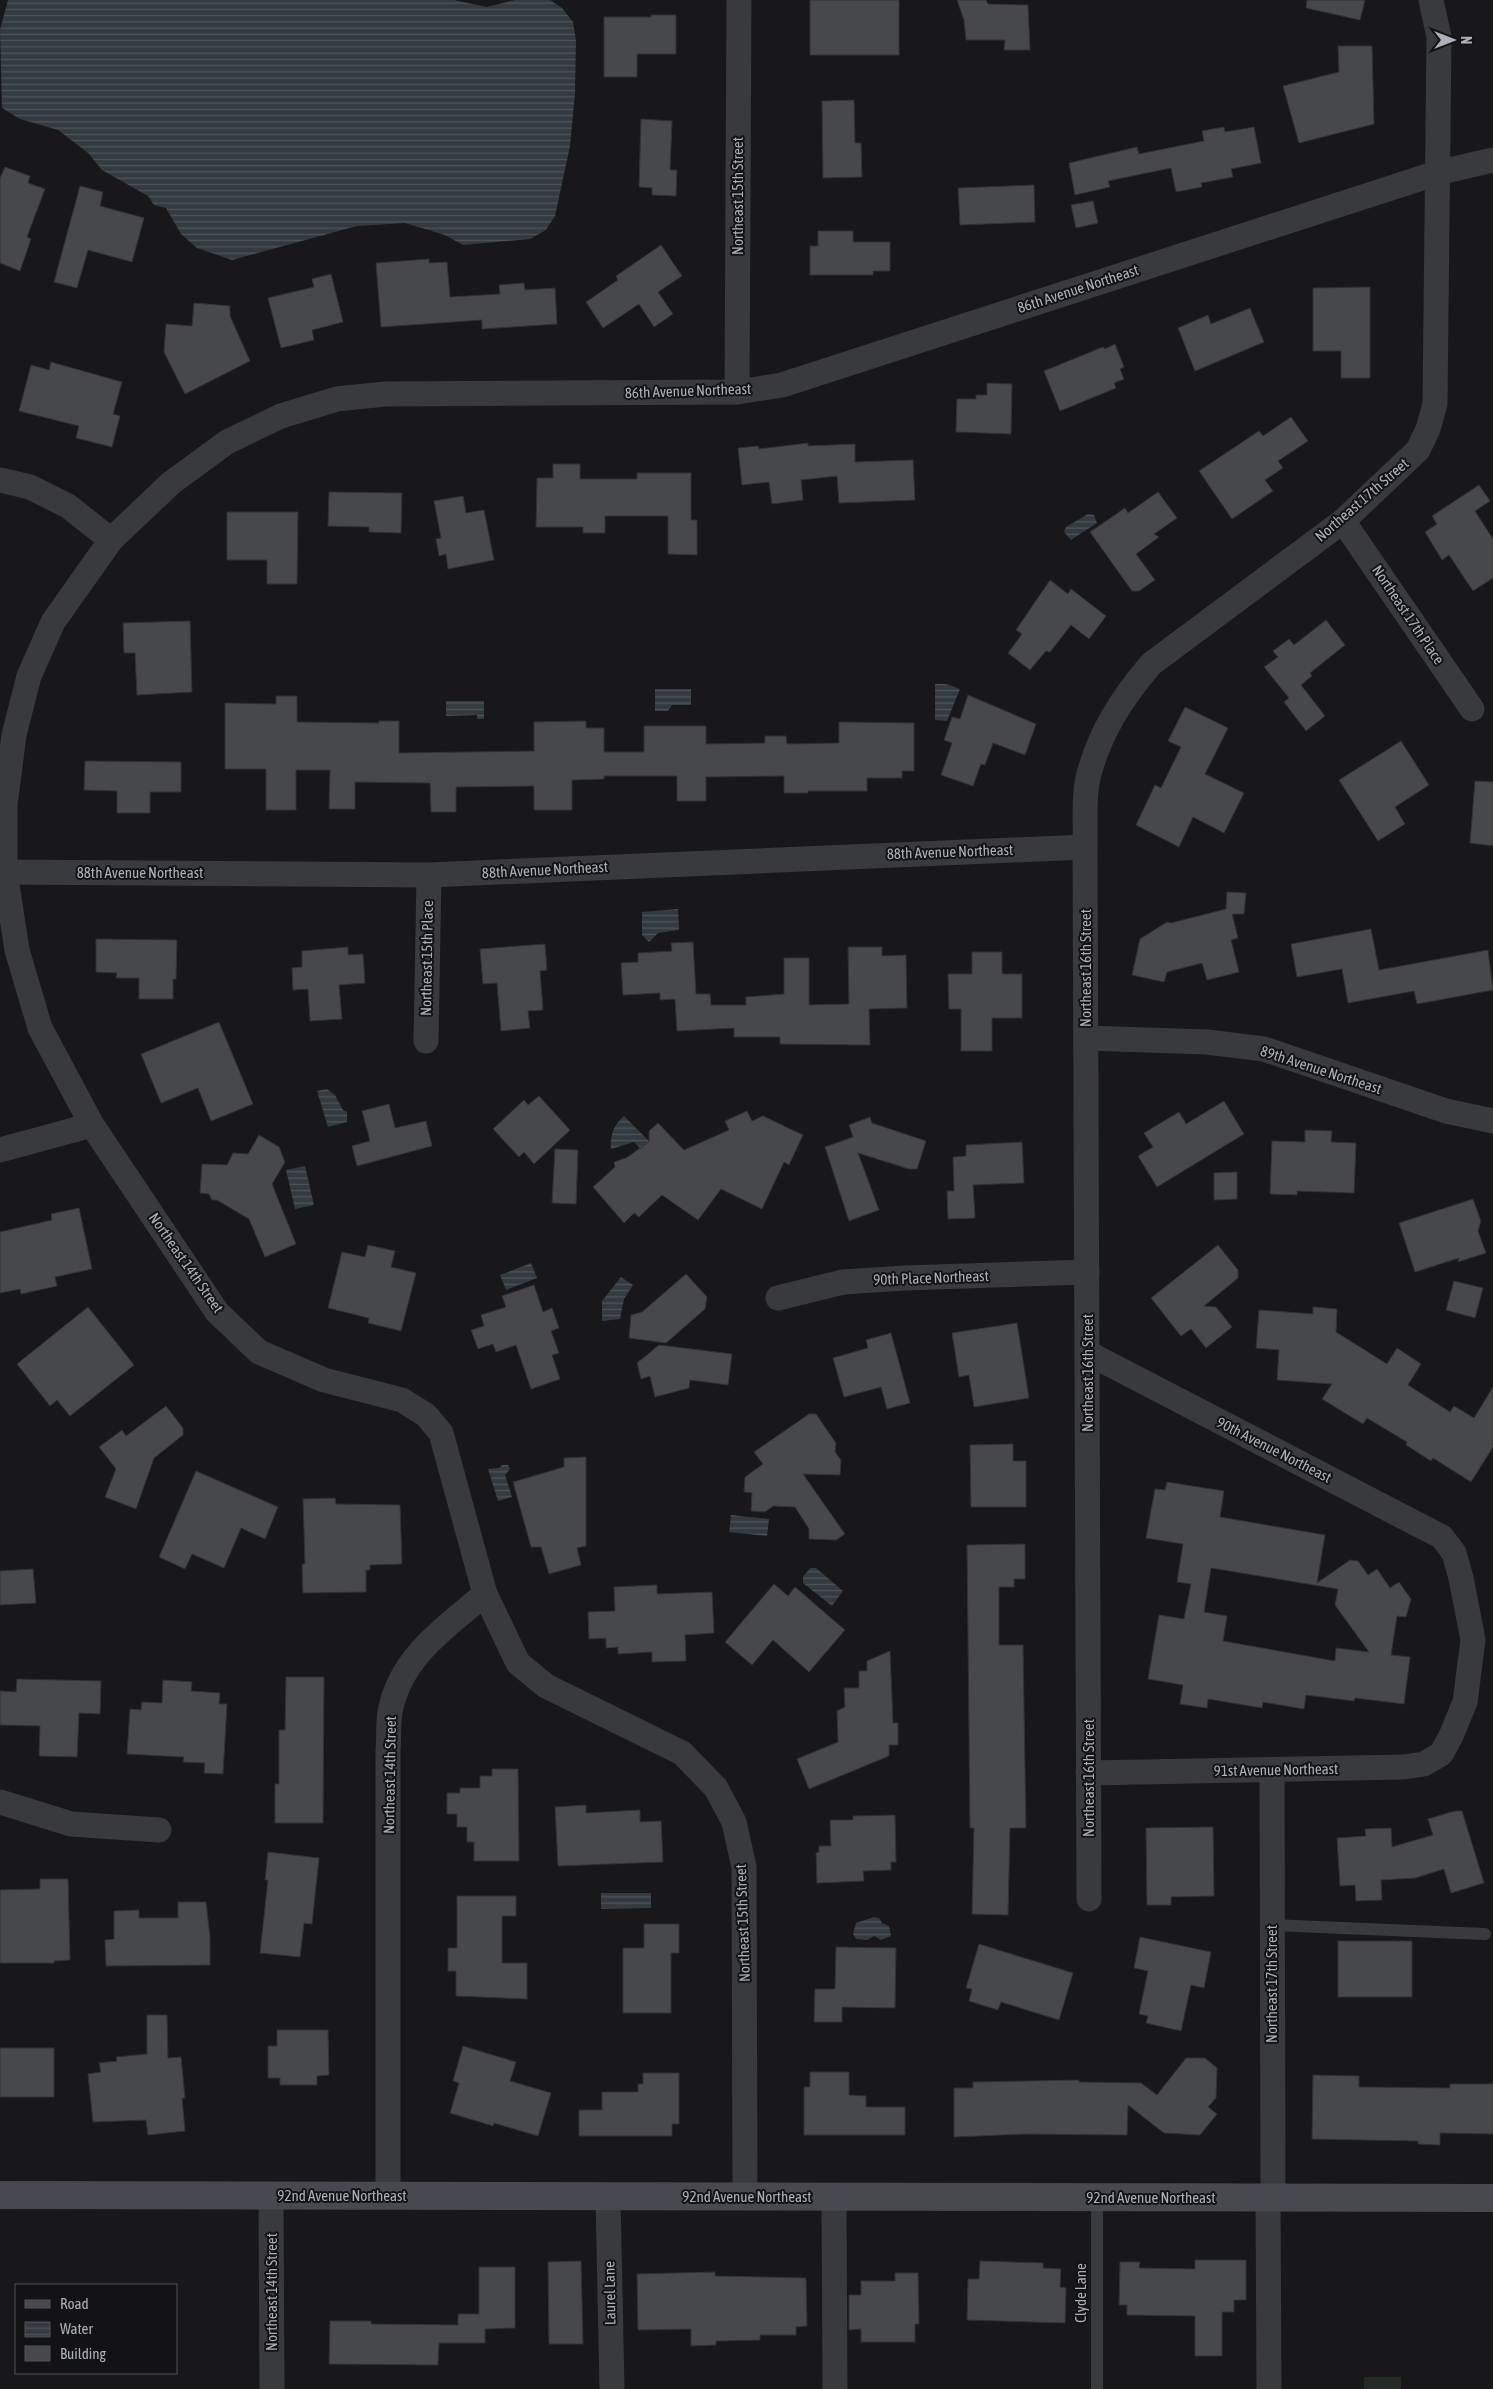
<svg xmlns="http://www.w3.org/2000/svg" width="1493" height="2389" font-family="'Asap Condensed',sans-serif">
  <defs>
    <pattern id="water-rules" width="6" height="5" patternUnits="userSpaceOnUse" patternTransform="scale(1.25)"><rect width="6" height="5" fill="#333b41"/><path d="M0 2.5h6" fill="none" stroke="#4e555a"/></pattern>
  </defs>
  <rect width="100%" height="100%" fill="#18181a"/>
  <!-- green -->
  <rect fill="#242b25" x="1364" y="2377" width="37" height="12"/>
  <!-- water -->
  <g fill="url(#water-rules)">
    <path d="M8 0H454L487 7 515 0H550L562 8 573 22 576 40 575 93 570 146 555 216 546 230 530 239 463 245 445 235 405 223 357 226 232 260 197 248 181 234 166 208 154 205 148 196 102 170 88 153 58 130 20 119 2 108 0 30Z"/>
    <path d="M1088 514 1094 515 1097 523 1071 540 1064 532 1066 527Z"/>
    <path d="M935 684H946L960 689 947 721 935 720Z"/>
    <path d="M655 689H691V705H672L668 711H655Z"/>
    <path d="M446 701H484V719H477V715L446 716Z"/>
    <path d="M678 909 679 930 658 933 649 942 642 935V912Z"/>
    <path d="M327 1089 335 1095 343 1110 347 1112V1122L328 1127 317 1091Z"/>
    <path d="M624 1116 653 1145 645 1153 634 1142 611 1149C610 1136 613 1125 624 1116Z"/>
    <path d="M305 1166 314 1205 295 1209 286 1170Z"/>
    <path d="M531 1263 537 1278 506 1290 500 1275Z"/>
    <path d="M621 1277 633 1285 624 1299 620 1319 602 1321V1301Z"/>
    <path d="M502 1465H508L510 1469 505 1475 512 1497 498 1501 488 1469 499 1468Z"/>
    <path d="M731 1515 769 1519 767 1536 729 1532Z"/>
    <path d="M810 1568H816L843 1591 832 1606 803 1583V1577Z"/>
    <path d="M601 1893H651V1908L601 1909Z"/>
    <path d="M874 1917 879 1918 882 1923 889 1926 891 1936 881 1940 874 1936 867 1940 856 1939 853 1934 856 1923Z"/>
  </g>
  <!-- building -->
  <g fill="#47484c" stroke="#323235" fill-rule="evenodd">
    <rect x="810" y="0" width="89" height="55"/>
    <path d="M957 0H986L988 4 1028 5 1030 50H1004L1005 40H966L964 20Z"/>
    <path d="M1307 0H1365L1360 20 1306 8Z"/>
    <path d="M651 15H676V54H637V77H604V17H651Z"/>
    <path d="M1338 46H1372L1374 124 1299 143 1283 86 1339 72Z"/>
    <path d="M854 100 855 143H861L862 177 823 178 822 101Z"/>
    <path d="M641 119 672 121 670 170H677L676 196 652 195V188L639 187Z"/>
    <path d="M1224 127 1225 132 1254 127 1261 163 1231 169 1233 177 1201 183 1202 187 1176 192 1171 168 1108 181 1110 187 1075 195 1069 163 1137 147 1139 154 1204 141 1202 131Z"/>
    <path d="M5 167 30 176 28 183 45 189 27 237 31 239 20 271 0 263V178Z"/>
    <path d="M1034 185 1035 222 960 225 958 188Z"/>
    <path d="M80 186 103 192 100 206 144 218 132 262 88 250 77 288 54 282Z"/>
    <path d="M1093 201 1098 223 1076 228 1071 205Z"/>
    <path d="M818 231H853V242H890V271H873V275H810V246H818Z"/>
    <path d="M661 245 682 276 658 292 673 314 654 327 639 304 603 328 586 302 618 280 616 276Z"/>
    <path d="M429 259V263L447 262 450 297 500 294 499 285 524 283 525 290 555 288 557 324 482 329V320L381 327 376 263Z"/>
    <path d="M331 274 343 322 312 330 314 340 281 348 268 298 314 287 312 279Z"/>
    <path d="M1370 287V378H1341V351H1313V288Z"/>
    <path d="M194 303 230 306V316L250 361 185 394 164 352 166 324 192 326Z"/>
    <path d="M1250 308 1264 342 1195 371 1178 328 1208 315 1211 324Z"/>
    <path d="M1115 344 1124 367 1120 369 1124 379 1114 383 1116 388 1060 411 1044 371 1103 347 1105 349Z"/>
    <path d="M51 362 122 382 113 414 120 416 112 447 76 438 79 426 19 411 31 365 49 370Z"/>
    <path d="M987 383 1012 384 1011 434 956 432 957 399H976V395H987Z"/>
    <path d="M1291 417 1308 441 1278 461 1283 468 1265 480 1273 491 1232 519 1199 471 1259 431 1263 436Z"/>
    <path d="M808 443V446L855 444V462L913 460 915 500 839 503 837 476 801 480 803 500 772 504 769 482 742 485 738 448 758 446 759 449Z"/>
    <path d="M553 464H580V479H637V473H691V520H697V555L668 554V516H605V533H583V527H536L537 478H553Z"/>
    <path d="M1479 485 1490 501 1475 511 1493 539V578L1473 591 1449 555 1442 560 1425 532 1437 524 1432 516Z"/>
    <path d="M329 492 402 493 401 533 369 532V527L328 526Z"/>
    <path d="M1158 492 1177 518 1154 534 1159 537 1136 554 1155 580 1139 591H1132L1090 532 1125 508 1128 513Z"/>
    <path d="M463 496 466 513 484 510 494 560 448 569 446 554 439 556 436 539 441 538 434 501Z"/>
    <path d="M227 512H298L297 584H267V560H227Z"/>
    <path d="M1050 580 1068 594 1071 589 1106 616 1089 639 1071 625 1050 652 1046 651 1030 670 1008 653 1022 634 1016 630Z"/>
    <path d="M1326 620 1345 645 1310 673 1312 676 1301 685 1325 716 1306 731 1284 702 1289 698 1264 667 1278 657 1273 651 1289 639 1294 645Z"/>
    <path d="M190 621 192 692 137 695 135 653H124L123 623Z"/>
    <path d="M968 695 1036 724 1025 755 993 743 985 765 981 764 973 786 941 775 952 743 944 740 952 717 960 719Z"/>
    <path d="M276 696H297V722L379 723V721H399V753L534 751V722L586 721V728H604V752H644V726H706V744L765 743V736H786L787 744 839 743V722L914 723V771H902V778H867V791H808V793H784V776L706 777V801H677V776H604V779L572 780V810H534V786L456 787V812H431L430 783 355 782V809H329L330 770H296V810H266V769H225V703L276 704Z"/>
    <path d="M1185 707 1228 728 1205 774 1244 793 1224 833 1193 817 1179 847 1136 825 1155 785 1161 788 1181 747 1168 741Z"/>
    <path d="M1401 741 1429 785 1395 807 1405 824 1378 841 1339 780Z"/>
    <path d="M85 761 181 762V792H150V813H117V791L84 790Z"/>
    <path d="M1475 781 1493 782V846L1470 843Z"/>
    <path d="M1227 892 1246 893 1244 914H1232L1238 938 1231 940 1239 972 1207 980 1202 963 1167 972 1164 982 1132 975 1140 939 1167 922 1171 923 1226 909Z"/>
    <path d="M1371 929 1379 970 1488 950 1493 990 1417 1004 1414 991 1348 1003 1342 969 1297 977 1291 944Z"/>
    <path d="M96 939 177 940 176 979H173V999H139V978H116L117 973 96 972Z"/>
    <path d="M693 942 696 994H710L711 1005H746V997L784 994V958H809V1005L849 1004 848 947H882V956L906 955 907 1008 869 1009 870 1045 780 1044V1037H734V1028L677 1031 675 999 660 1000V993L623 995 621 963 638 962V953L672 951 671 943Z"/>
    <path d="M545 944 547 970 540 971 543 1010 528 1011 530 1028 501 1031 497 983 483 984 480 949Z"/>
    <path d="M348 947V955L363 954 365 983 339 985 342 1019 310 1021 308 989 293 990 292 968 302 967V951Z"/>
    <path d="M972 952H1002V974H1022V1018H992V1051H961V1009H949L948 974H972Z"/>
    <path d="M219 1022 253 1104 211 1121 198 1088 161 1103 141 1054Z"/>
    <path d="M539 1096 570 1130 534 1164 524 1152 519 1157 493 1129 524 1100 528 1105Z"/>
    <path d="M1224 1101 1244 1134 1157 1187 1138 1156 1153 1147 1144 1133 1179 1112 1186 1124Z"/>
    <path d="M389 1104 395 1128 426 1121 432 1146 357 1166 352 1146 370 1141 362 1111Z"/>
    <path d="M747 1111 752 1121 763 1116 803 1135 789 1165 784 1162 762 1209 721 1189 698 1220 662 1195 639 1217 634 1213 624 1223 593 1187 615 1167 614 1162 626 1158 649 1142V1131L658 1123 684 1150 729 1130 725 1121Z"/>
    <path d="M870 1117 872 1123 926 1141 917 1169H909L858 1153 879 1210 849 1221 825 1147 853 1137 849 1125Z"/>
    <path d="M1305 1130 1332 1131 1331 1142 1356 1143 1354 1193 1297 1191V1195L1270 1194 1272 1141 1305 1142Z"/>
    <path d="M259 1135 279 1147 285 1162 272 1184 296 1244 265 1257 249 1219 217 1200H212L209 1194 200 1193 202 1164 227 1165 233 1153 248 1154Z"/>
    <path d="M1022 1142 1024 1183 973 1185 975 1218 948 1219 947 1191H954L953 1157 966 1156V1145Z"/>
    <path d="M555 1149 578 1150 576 1204 552 1203Z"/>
    <path d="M1237 1172V1199L1214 1200V1173Z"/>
    <path d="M1473 1199 1481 1221 1478 1231 1486 1253 1458 1262 1459 1258 1415 1272 1399 1223Z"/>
    <path d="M79 1208 92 1269 55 1277 57 1286 21 1294 20 1289 0 1293V1232L52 1220 51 1214Z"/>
    <path d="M368 1245 395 1251 391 1267 416 1273 401 1331 368 1323 369 1318 328 1308 342 1252 365 1257Z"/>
    <path d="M1218 1245 1238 1270V1278L1204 1306 1216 1307 1232 1327 1206 1348 1191 1329 1181 1336 1151 1298Z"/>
    <path d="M686 1274 707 1297 705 1309 666 1343 629 1338 631 1315 642 1312Z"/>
    <path d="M1454 1281 1483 1288 1475 1318 1446 1310Z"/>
    <path d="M534 1285 543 1312 552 1308 559 1328 551 1331 559 1353 552 1355 560 1379 531 1389 516 1345 496 1352 493 1344 478 1349 471 1330 484 1326 481 1315 506 1307 502 1296Z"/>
    <path d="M88 1307 134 1365 70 1416 57 1400 50 1406 17 1364Z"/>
    <path d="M1313 1307 1337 1309 1336 1332 1387 1364 1397 1348 1421 1364 1408 1385 1450 1412 1454 1406 1474 1418 1493 1387V1447L1471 1482 1433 1458 1431 1461 1406 1445 1407 1442 1367 1418 1363 1424 1322 1399 1332 1384 1277 1380 1279 1350 1256 1348 1259 1310 1313 1314Z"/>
    <path d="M1017 1323 1029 1398 974 1407 969 1375 959 1377 952 1333Z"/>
    <path d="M891 1333 910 1403 887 1409 881 1387 844 1397 833 1358 868 1348 866 1340Z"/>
    <path d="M659 1345 732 1354 728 1385 690 1380 689 1388 655 1397 650 1376 641 1379 637 1363Z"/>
    <path d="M166 1406 183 1428V1435L154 1458 136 1509 105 1497 116 1469 99 1447 122 1430 126 1436Z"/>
    <path d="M809 1414H816L836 1443 835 1452 841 1460 840 1475 803 1474 845 1534 836 1540 809 1539V1529L795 1507 773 1506 765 1512 751 1511 752 1493 744 1492 745 1477 763 1464 754 1452Z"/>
    <path d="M1013 1444V1461H1026V1507H971L970 1445Z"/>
    <path d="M586 1457V1546L577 1548 581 1565 549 1574 541 1547H531L513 1482 564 1467V1458Z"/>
    <path d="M196 1471 278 1507 265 1539 241 1528 224 1568 192 1554 185 1569 159 1557Z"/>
    <path d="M1167 1482 1224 1491 1220 1517 1325 1535 1317 1583 1350 1560 1358 1561 1368 1575 1377 1569 1390 1588 1399 1582 1411 1599 1406 1617 1397 1616 1391 1655 1410 1657 1404 1704 1355 1698 1354 1701 1306 1695 1304 1709 1263 1702 1262 1708 1208 1699 1207 1708 1180 1704 1183 1685 1148 1679 1159 1615 1184 1619 1191 1584 1177 1582 1183 1544 1146 1538 1155 1489 1165 1490ZM1211 1568 1338 1589 1335 1605 1369 1652 1336 1648 1335 1661 1223 1641 1227 1616 1204 1612Z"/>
    <path d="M335 1498 336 1504 400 1505 402 1564 370 1565V1570H366V1592L303 1593 302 1564H305L303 1499Z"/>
    <path d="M1025 1544V1579H1014V1587H999V1645H1023L1026 1828H1010L1008 1915 972 1914 974 1828H970L967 1545Z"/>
    <path d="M33 1569 36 1603 0 1605V1571Z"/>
    <path d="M774 1584 788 1596 795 1587 845 1630 809 1672 773 1640 752 1665 725 1642Z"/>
    <path d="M657 1585V1594L712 1592 714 1633 685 1635 686 1661 652 1662V1652L618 1654V1647L606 1648V1638L589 1639 588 1612 615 1611 614 1587Z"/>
    <path d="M890 1651 893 1723H898V1745H889V1756L809 1789 797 1759 838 1742 837 1711 845 1707 844 1688H859V1671H867V1661Z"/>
    <path d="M286 1677H324L323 1823H275V1784H279V1730H285Z"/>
    <path d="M17 1679 101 1681 100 1714 79 1713 77 1757 39 1756 40 1726 0 1725V1691L16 1692Z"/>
    <path d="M163 1680 192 1682 191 1691 220 1693 219 1704H227L223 1774 204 1773 205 1763 183 1762 184 1757 127 1754 130 1709 141 1710 142 1702 162 1703Z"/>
    <path d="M492 1769H518L519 1861H474V1842H467V1827H457V1814H447V1793H460V1788H480V1776H492Z"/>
    <path d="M586 1805V1813L640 1810V1822L661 1821 663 1862 558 1866 555 1807Z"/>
    <path d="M1455 1811H1462L1484 1883 1451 1893 1444 1869 1415 1878 1381 1880 1382 1900 1356 1901 1355 1885 1340 1886 1337 1838 1366 1836 1365 1829 1391 1828 1392 1847 1433 1835 1428 1819Z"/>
    <path d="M895 1815 896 1862H891V1870L863 1871 864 1881 817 1883 816 1853 819 1852V1846H831L830 1820H853V1816Z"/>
    <path d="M1213 1827 1214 1896 1171 1897V1905H1147L1146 1828Z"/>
    <path d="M268 1852 319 1858 312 1924 304 1923 300 1957 260 1953 268 1880H265Z"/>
    <path d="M40 1879H68L70 1960 54 1961V1963H0V1890L40 1889Z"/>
    <path d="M457 1896H516V1916H502V1963H527V1999L456 1996V1971H448V1948H457Z"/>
    <path d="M178 1902H206L210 1937V1965L106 1966 105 1940 114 1939V1911L139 1910V1918H178Z"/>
    <path d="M644 1924H679V1953H671V2013H623V1948H644Z"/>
    <path d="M1140 1937 1211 1952 1204 1988 1191 1985 1181 2031 1146 2023 1148 2016 1139 2014 1148 1971 1134 1968Z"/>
    <rect x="1338" y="1941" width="74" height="56"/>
    <path d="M979 1944 1073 1973 1059 2020 1001 2002 998 2010 969 2001 972 1989 966 1988Z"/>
    <path d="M836 1947 896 1948 895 2008 842 2007V2022H814L815 1989H835Z"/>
    <path d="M147 2015H167L168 2058 181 2057 185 2098H182L185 2131 148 2135 146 2120 93 2122 88 2074 101 2072 99 2063 117 2061 116 2057 147 2054Z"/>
    <path d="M277 2030H328L329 2075 317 2076V2085H280V2078H268V2046H277Z"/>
    <path d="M463 2046 516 2062 510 2081 551 2093 538 2136 494 2123 493 2126 450 2113 459 2083 453 2081Z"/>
    <rect x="0" y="2048" width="54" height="49"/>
    <path d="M1186 2058H1205L1217 2068 1216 2098 1208 2107 1217 2114 1200 2135 1164 2133 1128 2105 1127 2135 1026 2134 954 2137V2088H973V2082L1079 2080V2082L1141 2083 1157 2095Z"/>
    <path d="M810 2072H849V2095L866 2096V2107H905V2135H804V2087H810Z"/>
    <path d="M643 2073H679V2124H672V2136H579V2110H602V2092H638V2084H643Z"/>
    <path d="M1313 2075 1359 2076V2087L1450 2088V2084H1493V2134L1440 2133V2145L1418 2144V2141L1312 2139Z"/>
    <path d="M1195 2260H1246V2300H1234V2312H1222V2356H1195V2316L1127 2315V2305H1119L1120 2262H1140L1139 2268 1195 2269Z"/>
    <path d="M581 2261 583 2344H549L548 2262Z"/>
    <path d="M980 2261 1043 2263V2268L1061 2269 1060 2287 1066 2288 1065 2323 967 2320 968 2279H979Z"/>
    <path d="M479 2267H515V2328L485 2329V2343H439L438 2365 329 2364 330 2321H371V2324L458 2325V2314H479Z"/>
    <path d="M715 2272V2276L806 2278 807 2326 796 2327V2335H760V2340L716 2341V2345L691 2346V2329L638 2330 637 2274Z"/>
    <path d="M895 2273H918L919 2324H915V2342H861V2329L849 2330V2295H861V2281H895Z"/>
  </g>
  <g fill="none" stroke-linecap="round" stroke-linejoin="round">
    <!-- service -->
    <g stroke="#393a3e" stroke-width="12">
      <path d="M1272 1925 1485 1934"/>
      <path d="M1097 2198V2389"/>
    </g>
    <!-- minor -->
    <g stroke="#393a3e" stroke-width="25">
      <path d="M737 392 739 0"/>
      <path d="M0 480 30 487 68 506 111 540 171 483 227 442 281 416 337 399 385 394 737 392 782 385 1437 173 1493 160"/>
      <path d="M1343 521 1472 709"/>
      <path d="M111 540 53 622 29 676 14 735 5 805V872L17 950 40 1028 92 1125 217 1312 259 1352 324 1380 402 1400 426 1415 441 1433 485 1594 518 1663 546 1686 682 1753 716 1788 734 1822 744 1867 745 2197"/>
      <path d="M0 872 429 875 1085 847"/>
      <path d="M1086 1038 1207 1042 1264 1049 1446 1111 1493 1121"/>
      <path d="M426 1041 429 875"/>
      <path d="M0 1150 92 1125"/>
      <path d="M778 1298 843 1282 905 1278 1087 1272"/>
      <path d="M1088 1353 1442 1537 1454 1553 1461 1578 1473 1640 1465 1702 1451 1736 1441 1754 1424 1764 1404 1767 1088 1773"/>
      <path d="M1272 1770 1273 2198"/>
      <path d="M0 1802 71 1824 159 1830"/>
      <path d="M1089 1899 1085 847C1086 825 1083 799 1088 778 1099 733 1122 698 1151 664L1343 521 1418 450 1428 429 1435 404 1439 37 1431 0"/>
      <path d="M271 2196 272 2389"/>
      <path d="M388 2196V1751C389 1738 388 1724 390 1712 400 1657 446 1627 485 1594"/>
      <path d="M608 2197 612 2389"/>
      <path d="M834 2197 835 2389"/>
      <path d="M1268 2198 1269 2389"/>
    </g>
    <!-- secondary -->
    <path stroke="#48494e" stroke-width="28" d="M0 2195 1493 2198"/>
  </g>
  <g text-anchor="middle" stroke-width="4" stroke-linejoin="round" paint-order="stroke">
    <!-- street labels -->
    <g font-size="15" fill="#acb0b8" stroke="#131315">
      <text transform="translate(738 196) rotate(-90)" y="5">Northeast 15th Street</text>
      <text transform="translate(1078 289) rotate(-18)" y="5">86th Avenue Northeast</text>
      <text transform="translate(688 391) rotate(-2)" y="5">86th Avenue Northeast</text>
      <text transform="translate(1362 500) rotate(-41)" y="5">Northeast 17th Street</text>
      <text transform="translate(1408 615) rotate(56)" y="5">Northeast 17th Place</text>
      <text transform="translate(950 852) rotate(-2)" y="5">88th Avenue Northeast</text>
      <text transform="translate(545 870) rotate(-3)" y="5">88th Avenue Northeast</text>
      <text x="140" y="878">88th Avenue Northeast</text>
      <text transform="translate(427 958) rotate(-89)" y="5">Northeast 15th Place</text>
      <text transform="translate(1086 968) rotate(-90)" y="5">Northeast 16th Street</text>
      <text transform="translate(1321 1070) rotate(18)" y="5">89th Avenue Northeast</text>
      <text transform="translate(186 1263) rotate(55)" y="5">Northeast 14th Street</text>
      <text transform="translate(931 1278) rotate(-2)" y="5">90th Place Northeast</text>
      <text transform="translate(1088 1373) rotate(-90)" y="5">Northeast 16th Street</text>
      <text transform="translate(1274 1450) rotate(27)" y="5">90th Avenue Northeast</text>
      <text transform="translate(1276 1770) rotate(-1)" y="5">91st Avenue Northeast</text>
      <text transform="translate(390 1775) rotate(-89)" y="5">Northeast 14th Street</text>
      <text transform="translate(1089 1778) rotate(-90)" y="5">Northeast 16th Street</text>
      <text transform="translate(743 1923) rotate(-92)" y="5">Northeast 15th Street</text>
      <text transform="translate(1272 1984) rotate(-90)" y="5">Northeast 17th Street</text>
      <text x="342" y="2201">92nd Avenue Northeast</text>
      <text x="747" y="2202">92nd Avenue Northeast</text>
      <text x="1151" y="2203">92nd Avenue Northeast</text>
      <text transform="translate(272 2292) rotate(-90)" y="5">Northeast 14th Street</text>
      <text transform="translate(610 2293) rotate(-91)" y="5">Laurel Lane</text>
      <text transform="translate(1081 2293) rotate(-90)" y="5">Clyde Lane</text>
    </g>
  </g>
  <!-- legend -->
  <rect x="15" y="2284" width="162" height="90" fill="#131315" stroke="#505256"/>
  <rect x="25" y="2300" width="25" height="8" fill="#48494e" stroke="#505256"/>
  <text x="60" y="2309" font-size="15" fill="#acb0b8">Road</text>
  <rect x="25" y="2322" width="25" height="15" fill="url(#water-rules)" stroke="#505256"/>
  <text x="60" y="2334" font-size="15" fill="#acb0b8">Water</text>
  <rect x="25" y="2346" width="25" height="15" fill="#47484c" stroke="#505256"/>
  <text x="60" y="2359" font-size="15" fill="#acb0b8">Building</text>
  <!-- north arrow -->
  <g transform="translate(1453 40) rotate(90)" stroke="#131315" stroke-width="4" paint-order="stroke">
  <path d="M0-4L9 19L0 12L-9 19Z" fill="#acb0b8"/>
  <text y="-8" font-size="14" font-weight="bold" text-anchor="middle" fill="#acb0b8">N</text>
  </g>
</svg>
